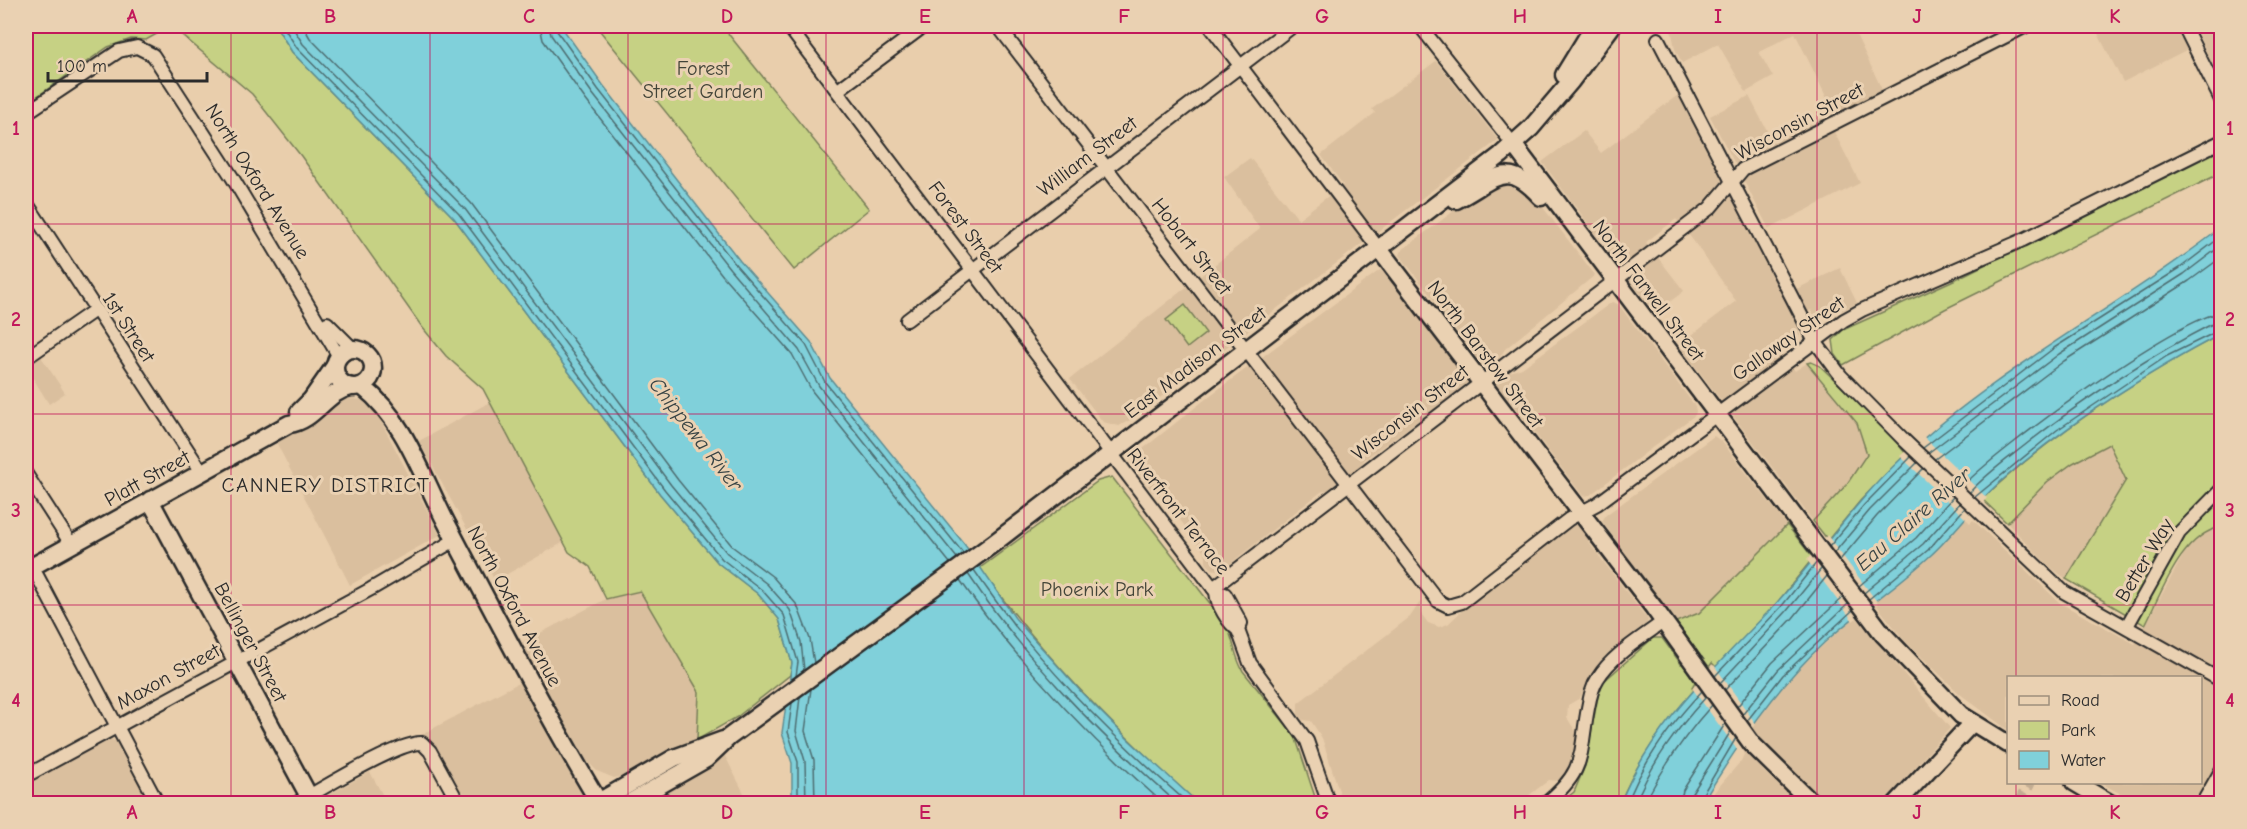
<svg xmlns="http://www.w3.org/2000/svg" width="2247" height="829" font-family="'Comic Neue',sans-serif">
  <rect width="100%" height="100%" fill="#e9ceac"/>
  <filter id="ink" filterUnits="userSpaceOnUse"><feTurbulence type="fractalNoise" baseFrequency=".0167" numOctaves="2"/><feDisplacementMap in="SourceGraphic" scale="12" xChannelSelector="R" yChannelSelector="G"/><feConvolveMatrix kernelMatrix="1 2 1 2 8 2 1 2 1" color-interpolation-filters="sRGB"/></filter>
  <g filter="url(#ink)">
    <!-- built -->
    <g fill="#dabf9e">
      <path d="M1665 26H1852L1885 96 1838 121 1795 33 1759 52 1773 77 1746 92 1718 44 1682 63 1675 49 1672 33Z"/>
      <path d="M2094 26H2184L2194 46 2123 82Z"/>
      <path d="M2194 26H2221V82L2208 55Z"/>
      <path d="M1436 61 1498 140 1132 419 1119 426 1103 422 1070 379 1260 229 1224 177 1250 158 1298 219 1343 185 1321 155 1375 113 1372 109Z"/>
      <path d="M1678 95 1782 296 1840 268 1857 303 1820 320 1816 318 1811 310 1794 318 1800 335 1780 352 1795 371 1807 363 1857 423 1868 454 1847 484 1813 521 1679 345 1736 301 1692 239 1676 219 1646 242 1684 291 1655 313 1542 162 1584 131 1601 153Z"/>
      <path d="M1749 96 1773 142 1826 116 1860 183 1769 229 1710 116Z"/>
      <path d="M1508 179 1535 197 1595 275 1505 349 1495 365 1481 368 1476 364 1471 350 1400 255 1402 250 1491 183Z"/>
      <path d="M1380 270 1387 276 1454 364 1466 372 1469 381 1463 388 1365 459 1358 469 1331 489 1321 492 1232 562 1224 572 1212 569 1206 563V555L1164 498 1152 491 1135 468 1134 456 1212 394Z"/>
      <path d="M1612 302 1618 304 1695 406 1696 412 1695 415 1590 495 1583 496 1508 398 1498 392 1495 383 1501 375 1522 368Z"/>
      <path d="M40 355 65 393 49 404 26 367V364Z"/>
      <path d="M347 398 361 400 376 412 440 535 350 585 276 442 316 420 340 399Z"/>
      <path d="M490 402 564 542 495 581 419 441Z"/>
      <path d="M1714 436 1722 442 1787 525 1699 613 1676 622 1602 521 1606 515Z"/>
      <path d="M2109 444 2126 479 2066 579 2049 566 2007 523 2047 482 2073 463Z"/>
      <path d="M1965 518 1970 523 1973 520 2060 603 2135 644 2186 550 2204 533 2221 527 2222 683 2217 691 2222 693 2221 803H2138L2101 783 2200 782V678H2008V730L1960 694 1905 641 1874 602 1932 554Z"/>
      <path d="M1579 524 1587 534 1589 543 1648 620 1645 627 1602 659 1591 674 1580 698 1568 705 1567 718 1577 733 1573 759 1565 774 1559 781 1549 780 1519 803H1336L1339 791 1322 738 1311 721 1303 720 1298 714V703L1410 617 1420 602 1422 615 1428 623 1439 627 1448 624 1471 602 1570 526Z"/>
      <path d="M640 591 699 692 697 740 629 775 614 778 597 771 583 757 521 643 606 599Z"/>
      <path d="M1855 616 1950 728 1883 803 1827 804 1792 772 1785 770 1762 747V740L1751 726 1787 679Z"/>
      <path d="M520 682 582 794 580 804 463 803 424 739 419 736Z"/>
      <path d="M109 739 116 741 150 803 26 804V785Z"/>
      <path d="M1745 752 1756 759 1763 771 1798 803 1704 804 1741 761Z"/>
      <path d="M724 754 749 803 641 804 713 762Z"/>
      <path d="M370 772 387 803H325L327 796Z"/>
    </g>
    <!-- green -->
    <g fill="#c6d184" stroke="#787e58" stroke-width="1.5">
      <path d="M26 26H276L292 52 454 218 660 494 718 563 758 594 779 619 792 663 790 675 737 717 697 740 699 692 640 591 606 599 590 567 569 552 483 389 446 356 422 327 301 156 252 94 171 26 146 40 131 39 108 47 26 104Z"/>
      <path d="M596 26H722L869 209 794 270Z"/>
      <path d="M2221 148V173L1945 309 1843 365 1835 354 1833 340 1843 330 1956 279Z"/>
      <path d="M1185 305 1206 333 1187 348 1166 320Z"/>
      <path d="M2221 334V380L2217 382 2222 391 2221 527C2181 535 2162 592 2145 625L2066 579 2126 480 2109 444 2073 463 2047 482 2007 523 1982 499C2052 434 2137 378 2221 334Z"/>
      <path d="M1811 362 1820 366 1885 428 1906 454 1860 501 1828 540 1813 521 1847 484 1867 454 1857 423 1807 363Z"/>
      <path d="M1112 477 1226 624C1234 640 1234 656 1243 671L1295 736 1317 803H1198C1117 732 1042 656 980 568L1098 481Z"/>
      <path d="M1787 525 1813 558 1776 604 1716 667 1712 663 1709 667 1702 657 1686 669 1695 682 1692 687 1694 690C1664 725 1637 761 1620 803L1559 804 1574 792 1585 766 1598 696 1603 682 1653 638H1662L1681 664 1697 651 1676 622 1699 613Z"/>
    </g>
    <!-- water -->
    <g fill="#80d0da" stroke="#5e8e94" stroke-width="1.5">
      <path d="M276 26H561L603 85 740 261 811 342 830 378 965 545 1015 618 1083 694 1130 741 1198 803H792V763L782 733 792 663 779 619 758 594 718 563 660 494 454 218 292 52Z"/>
      <path d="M2221 228V334C2144 375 2065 425 1999 483 1974 505 1955 533 1931 555 1897 587 1859 611 1825 642 1774 689 1738 745 1702 803L1620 804C1650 727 1713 670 1769 611 1815 562 1852 504 1902 458 1998 368 2118 308 2221 228Z"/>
    </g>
    <!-- pier -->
    <g fill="#e9ceac">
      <path d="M1923 436 1987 498 1967 520 1900 456Z"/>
      <path d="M1827 535 1878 603 1853 621 1807 560Z"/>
      <path d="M1714 665 1756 724 1738 751 1692 688Z"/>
    </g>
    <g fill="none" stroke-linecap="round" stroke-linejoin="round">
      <!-- shore -->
      <g stroke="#4d6d71" stroke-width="1.5">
        <path d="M283 26 297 48 459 214 665 490 722 559 762 590 784 615 798 662 796 676"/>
        <path d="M292 26 303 44 465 209 671 485 727 553 767 584 790 610 801 642 804 670"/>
        <path d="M303 26 310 38 471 203 678 480 733 547 773 577 797 605 810 639 814 663"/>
        <path d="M540 26 543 40 585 99 723 276 792 354 812 391 950 563"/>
        <path d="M549 26 551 35 592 93 730 269 799 350 819 386 957 558"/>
        <path d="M556 26 557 31 598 89 736 265 806 345 825 382 963 553"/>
        <path d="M1923 448 2054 348 2180 268 2222 236"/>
        <path d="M1928 453 2059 354 2184 274 2222 245"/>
        <path d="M1935 459 2064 361 2189 281 2222 257"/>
        <path d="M1963 486C1994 452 2182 314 2222 313"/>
        <path d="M1970 492C1987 473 2009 458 2029 442 2087 397 2149 356 2214 323L2222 322"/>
        <path d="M1975 497 2057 430 2167 356 2222 329"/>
        <path d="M1829 547 1864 505 1911 457"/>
        <path d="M1834 553 1870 510 1917 463"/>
        <path d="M1840 560 1877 516 1923 469"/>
        <path d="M974 570C1033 658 1109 734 1189 804"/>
        <path d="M968 574C1026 660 1100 735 1178 804"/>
        <path d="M960 580C1018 663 1088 737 1164 804"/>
        <path d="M1859 586 1916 538 1953 497"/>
        <path d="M1864 593 1923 544 1960 503"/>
        <path d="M1869 599 1928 550 1965 508"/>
        <path d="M1715 676 1781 607 1817 562"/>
        <path d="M1720 683 1786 612 1821 569"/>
        <path d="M811 689 805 731 814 760 815 804"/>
        <path d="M1725 690 1793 618 1827 576"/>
        <path d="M800 697 796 731 805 761 806 804"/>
        <path d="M792 703 788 732 798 762V804"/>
        <path d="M1737 707 1772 663 1843 597"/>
        <path d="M1743 714 1778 670 1848 604"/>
        <path d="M1747 721 1783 675 1853 610"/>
        <path d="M1627 804C1643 761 1671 724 1702 691"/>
        <path d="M1635 804C1651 763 1677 729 1706 697"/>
        <path d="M1644 804C1663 767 1684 736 1712 705"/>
        <path d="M1680 804 1683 790 1725 724"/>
        <path d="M1689 804 1691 795 1731 731"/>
        <path d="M1697 804 1736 738"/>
      </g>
      <!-- street-tunnel -->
      <path stroke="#c3ad92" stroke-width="12" stroke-dasharray="12 6" stroke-linecap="butt" d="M2019 804 2030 782"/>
      <!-- street casing -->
      <g stroke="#2b2b2b" stroke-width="16">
        <g id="street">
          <path d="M788 26 1216 592C1217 605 1228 623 1238 630"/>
          <path d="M998 26 1438 601 1448 606 1462 602 1569 519 1597 504 1844 320 1862 310 2023 240 2222 141"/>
          <path d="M1210 26 1379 249"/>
          <path d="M1420 26 1513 144"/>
          <path d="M2184 26 2222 102"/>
          <path d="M1658 39 1814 340 1841 376 1905 441 2064 592 2222 681"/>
          <path d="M838 90 924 26"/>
          <path d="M26 113 119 51 137 47 153 55 232 177 338 355"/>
          <path d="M26 202 202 472"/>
          <path d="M907 320 1293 26"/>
          <path d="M327 323 352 348"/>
          <path d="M26 358 95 310"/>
          <path d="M26 474 71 544"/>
          <path d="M32 566 158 804"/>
          <path d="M1213 588 1710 208 1743 169 2026 26"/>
          <path d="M1216 592 1225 594 1241 623 1238 630 1250 663 1307 741 1329 804"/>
          <path d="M2127 626 2179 533 2222 489"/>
          <path d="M26 776 371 589 455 540"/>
          <path d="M295 804C320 790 399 741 422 743L430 751 459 804"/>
          <path d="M1545 804C1587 770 1579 755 1588 708 1590 697 1592 687 1598 678 1613 654 1642 638 1664 621"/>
          <path d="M2202 804 2222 769"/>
        </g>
      </g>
      <!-- secondary casing -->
      <g stroke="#2b2b2b" stroke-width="21">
        <g id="secondary">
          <path d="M1564 75 1594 26"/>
          <path d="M1513 144 1883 634 1961 715 2008 744"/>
          <path d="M1456 200C1494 181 1505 157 1541 197"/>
          <path d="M1379 249 1654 608 1752 744 1813 804"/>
          <circle cx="354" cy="368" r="19"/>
          <path d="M363 387C406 421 423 479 448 526 497 619 546 714 600 804"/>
          <path d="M299 412 311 400 334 367"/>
          <path d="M150 500 313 804"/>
          <path d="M26 570 289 424C315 421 326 391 351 387"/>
          <path d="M2074 782 2111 804"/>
          <path d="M595 804 674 758 723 740"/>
          <path d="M627 804 706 759 729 737 994 543 1501 155 1531 128 1571 81 1612 26"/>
          <path d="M1896 804 1972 723"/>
        </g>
      </g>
      <!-- street -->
      <use href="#street" stroke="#ead1b2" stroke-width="12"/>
      <!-- secondary -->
      <use href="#secondary" stroke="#ead1b2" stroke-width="16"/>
    </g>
  </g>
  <!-- grid -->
  <path fill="none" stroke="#c2185b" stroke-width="1.5" stroke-opacity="0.55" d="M231 26V804M430 26V804M628 26V804M826 26V804M1024 26V804M1223 26V804M1421 26V804M1619 26V804M1817 26V804M2016 26V678M26 224H2222M26 414H2222M26 605H2222M2016 782V804"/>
  <g text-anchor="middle" stroke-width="6" stroke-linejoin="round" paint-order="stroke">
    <!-- park labels -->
    <g font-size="20" fill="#424438" stroke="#ead1b2">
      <text x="703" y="75">Forest<tspan x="703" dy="23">Street Garden</tspan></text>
      <text x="1097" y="596">Phoenix Park</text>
    </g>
    <!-- street labels -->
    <g font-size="20" fill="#2b2b2b" stroke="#ead1b2">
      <text transform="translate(1799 121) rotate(-28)" y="7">Wisconsin Street</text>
      <text transform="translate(1087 156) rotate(-37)" y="7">William Street</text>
      <text transform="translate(258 181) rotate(58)" y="7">North Oxford Avenue</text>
      <text transform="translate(966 227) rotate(53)" y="7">Forest Street</text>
      <text transform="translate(1192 246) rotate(52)" y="7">Hobart Street</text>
      <text transform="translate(1649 290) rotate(53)" y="7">North Farwell Street</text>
      <text transform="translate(129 327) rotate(57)" y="7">1st Street</text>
      <text transform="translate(1788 338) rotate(-35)" y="7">Galloway Street</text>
      <text transform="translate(1486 354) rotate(53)" y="7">North Barstow Street</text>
      <text transform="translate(1195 362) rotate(-37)" y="7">East Madison Street</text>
      <text transform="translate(1410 412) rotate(-38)" y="7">Wisconsin Street</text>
      <text transform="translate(147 478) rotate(-29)" y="7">Platt Street</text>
      <text transform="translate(1179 511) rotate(52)" y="7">Riverfront Terrace</text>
      <text transform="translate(2144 560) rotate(-59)" y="7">Better Way</text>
      <text transform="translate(515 606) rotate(62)" y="7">North Oxford Avenue</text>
      <text transform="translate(251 642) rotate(62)" y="7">Bellinger Street</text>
      <text transform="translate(168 676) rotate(-29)" y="7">Maxon Street</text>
    </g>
    <!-- water labels -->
    <g font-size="21" font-style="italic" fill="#384445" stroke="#ead1b2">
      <text transform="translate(696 434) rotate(52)" y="7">Chippewa River</text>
      <text transform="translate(1913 519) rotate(-41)" y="7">Eau Claire River</text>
    </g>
    <!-- neighbourhood labels -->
    <g font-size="21" letter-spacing="1.5" fill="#2b2b2b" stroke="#ead1b2">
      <text x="326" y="492">CANNERY DISTRICT</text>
    </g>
  </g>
  <!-- margin -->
  <rect width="2247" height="829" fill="none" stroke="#ead1b2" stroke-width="66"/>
  <!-- legend -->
  <rect x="2007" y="676" width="195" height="108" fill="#ead1b2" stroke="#9e8f7c" stroke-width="1.5"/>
  <rect x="2019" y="696" width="30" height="9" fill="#ead1b2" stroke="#9e8f7c" stroke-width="1.5"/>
  <text x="2061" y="706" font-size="18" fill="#2b2b2b">Road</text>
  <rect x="2019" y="721" width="30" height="18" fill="#c6d184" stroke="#9e8f7c" stroke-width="1.5"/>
  <text x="2061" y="736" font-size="18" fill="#2b2b2b">Park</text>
  <rect x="2019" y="751" width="30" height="18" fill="#80d0da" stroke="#9e8f7c" stroke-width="1.5"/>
  <text x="2061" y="766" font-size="18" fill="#2b2b2b">Water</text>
  <!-- scale -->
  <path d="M48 72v9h159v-9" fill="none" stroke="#2b2b2b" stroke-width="3"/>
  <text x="57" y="72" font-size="18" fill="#2b2b2b" stroke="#ead1b2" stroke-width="4.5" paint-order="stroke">100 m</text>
  <rect x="33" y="33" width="2181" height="763" fill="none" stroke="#c2185b" stroke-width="2"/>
  <g font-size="20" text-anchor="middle" font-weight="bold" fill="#c2185b">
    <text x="132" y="23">A</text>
    <text x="330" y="23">B</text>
    <text x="529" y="23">C</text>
    <text x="727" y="23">D</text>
    <text x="925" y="23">E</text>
    <text x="1124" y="23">F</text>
    <text x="1322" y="23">G</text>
    <text x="1520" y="23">H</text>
    <text x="1718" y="23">I</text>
    <text x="1917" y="23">J</text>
    <text x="2115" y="23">K</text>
    <text x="16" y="135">1</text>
    <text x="2230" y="135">1</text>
    <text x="16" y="326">2</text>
    <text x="2230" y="326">2</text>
    <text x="16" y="517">3</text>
    <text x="2230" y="517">3</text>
    <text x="16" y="707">4</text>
    <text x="2230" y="707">4</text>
    <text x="132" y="819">A</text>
    <text x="330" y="819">B</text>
    <text x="529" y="819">C</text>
    <text x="727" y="819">D</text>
    <text x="925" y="819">E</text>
    <text x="1124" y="819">F</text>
    <text x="1322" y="819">G</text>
    <text x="1520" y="819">H</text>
    <text x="1718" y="819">I</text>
    <text x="1917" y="819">J</text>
    <text x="2115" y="819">K</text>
  </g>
</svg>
